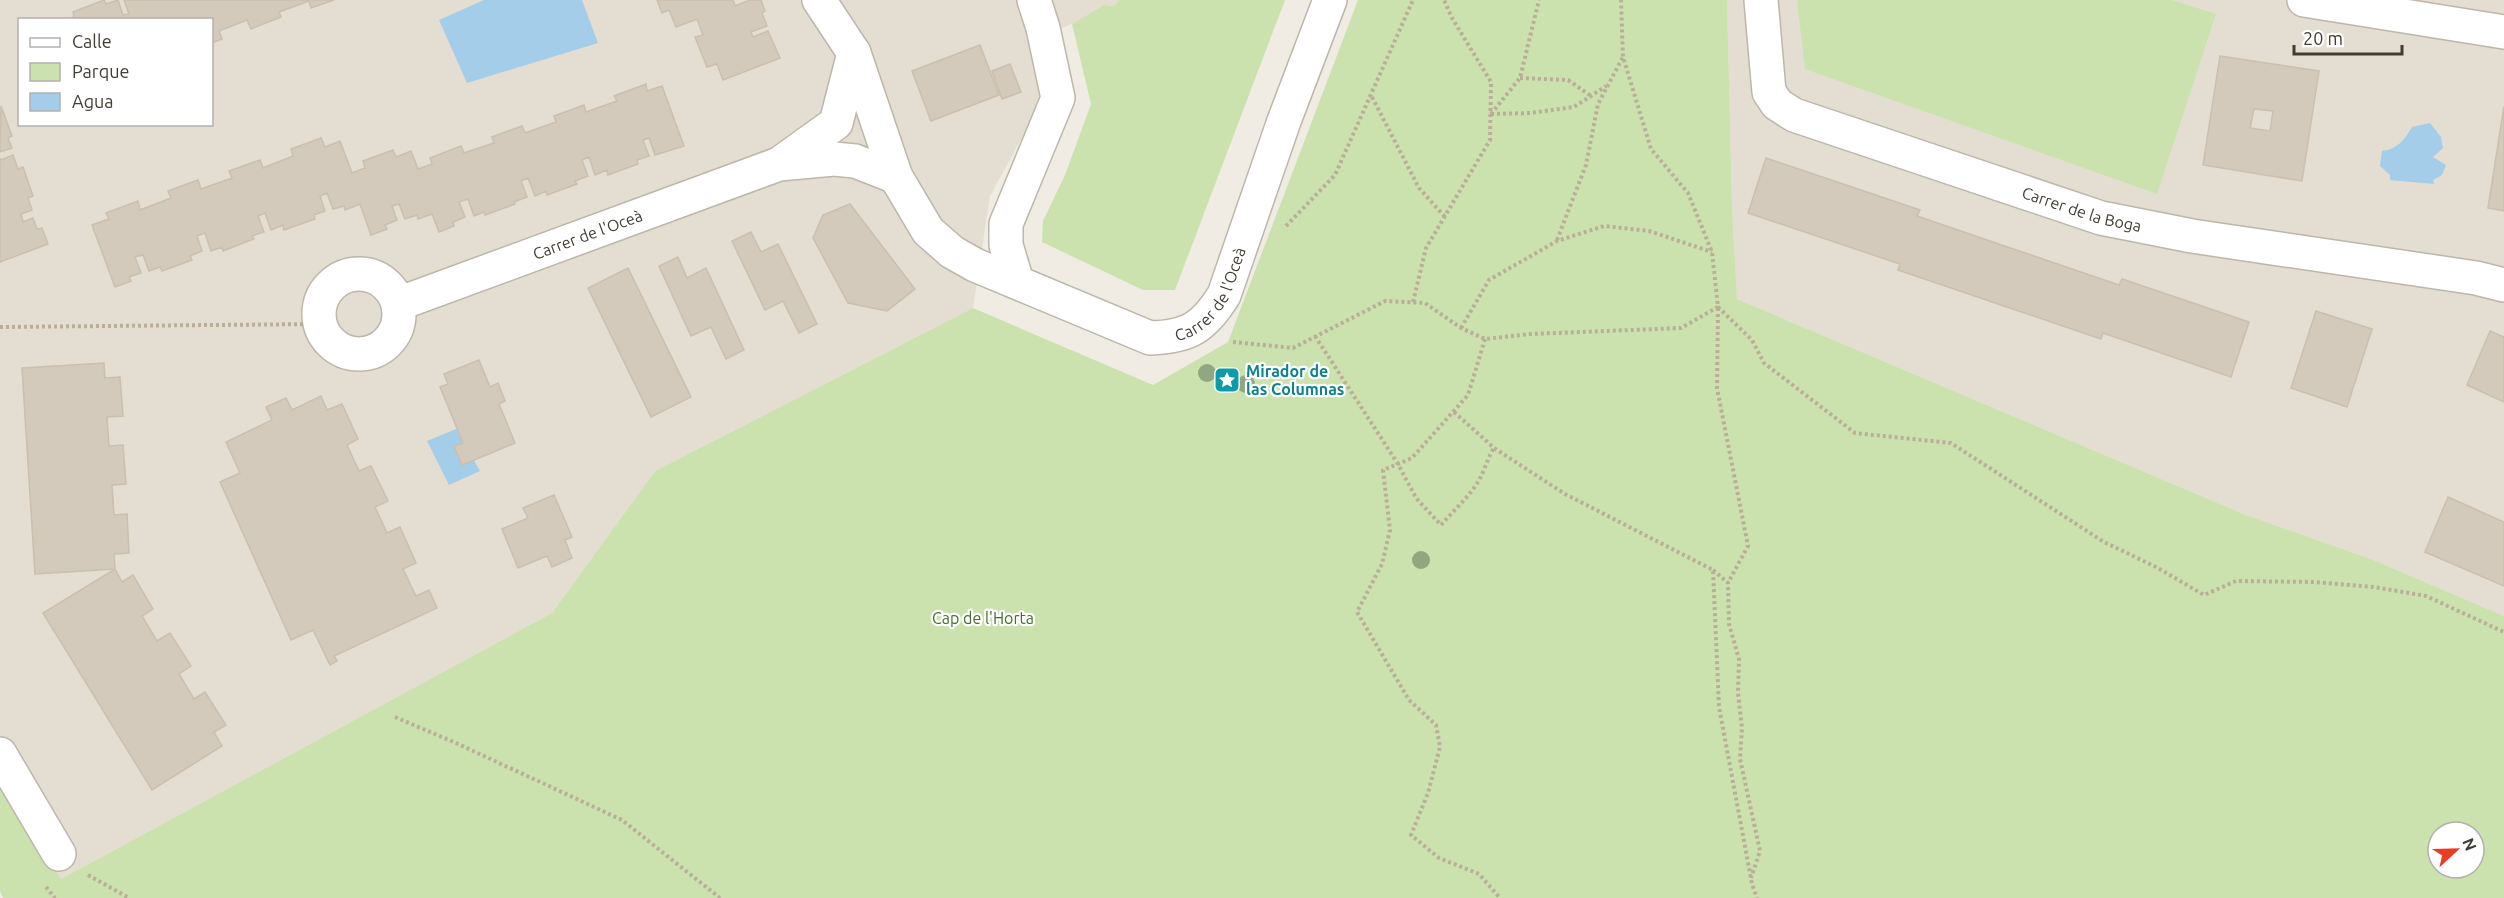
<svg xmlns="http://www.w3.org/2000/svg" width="2504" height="898" font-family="Ubuntu,sans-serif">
  <rect width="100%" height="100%" fill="#f0ece3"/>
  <!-- residential -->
  <g fill="#e3ded1" fill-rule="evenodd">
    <path d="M0 0H1119L1114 6 1104 5 1072 24 1031 40 1042 101 990 196 973 308 655 471 552 613 61 879 0 776ZM20 20H212V124H20Z"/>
    <path d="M1727 0H2504V616L2371 559 2246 515 1737 299 1732 205Z"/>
  </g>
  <!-- green -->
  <g fill="#cbe2ae" fill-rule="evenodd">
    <path d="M1119 0H1285L1175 290H1143L1042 242 1043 221 1065 175 1091 104 1072 24 1104 5 1114 6Z"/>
    <path d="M1358 0H1727L1732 205 1737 299 2246 515 2371 559 2504 616V898H3L0 891V776L61 879 552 613 655 471 973 308 1153 385 1228 342ZM2438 832H2474V868H2438Z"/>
    <path d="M1797 0H2172L2216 14 2157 194 1805 69Z"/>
  </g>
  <!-- water -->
  <g fill="#a3cde9">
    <path d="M484 0H582L598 43 467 83 439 20Z"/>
    <path d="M2430 123 2441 137 2443 148 2433 157 2446 165 2442 175 2433 180 2434 184 2390 180V175L2380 166 2382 151C2398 149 2404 140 2412 127Z"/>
    <path d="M456 429 480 471 449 485 427 441Z"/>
  </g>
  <!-- building -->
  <g fill="#d3cabc" stroke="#cbbfad" stroke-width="1.5" fill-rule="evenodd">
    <path d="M104 0 106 4 118 0 123 15 129 14 124 0H334L311 8 309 1 279 12 281 17 251 29 247 20 219 31 222 39 212 43V20H66L74 17 73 12Z"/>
    <path d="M657 0H733L735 6 750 0H761L765 11 762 13 767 26 751 32 753 37 768 31 780 58 723 80 717 64 707 67 695 37 703 35 697 19 676 27 669 10 662 13Z"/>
    <path d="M980 45 999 95 931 121 912 71Z"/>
    <path d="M2220 56 2319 71 2302 181 2203 165ZM2254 109 2273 111 2270 131 2250 128Z"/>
    <path d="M1010 64 1021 92 1002 99 992 71Z"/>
    <path d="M646 84 647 91 662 86 684 146 655 155 649 138 643 140 649 156 637 160 638 164 608 175 607 170 595 175 589 157 582 160 588 176 575 181 577 184 547 195 546 191 535 196 528 178 521 181 527 197 514 202 515 204 485 215 484 212 474 216 468 199 459 202 465 217 453 222 454 226 439 232 432 214 418 219 417 215 405 219 399 204 392 206 397 220 385 225 387 229 371 235 360 204 345 210 344 206 333 209 327 193 320 196 325 211 314 215 315 219 284 230 283 225 271 230 265 213 258 216 264 232 252 236 254 239 223 251 222 247 211 251 205 233 197 236 202 251 190 256 192 260 162 271 160 267 149 271 143 255 135 257 141 273 129 277 131 281 115 287 92 225 109 219 106 213 138 201 140 210 171 198 168 191 198 180 201 189 232 178 229 171 260 160 263 168 293 156 291 149 321 138 325 147 340 141 352 173 365 168 363 161 393 150 396 157 411 151 418 169 432 164 430 158 461 146 464 153 494 143 492 137 522 126 525 133 556 122 554 116 584 105 586 112 617 101 614 96Z"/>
    <path d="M1 106 12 136 8 138 12 148 0 152Z"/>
    <path d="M2504 106V211L2488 208Z"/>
    <path d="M13 155 18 169 23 167 33 196 28 198 32 210 21 214 23 222 33 218 37 229 42 228 48 244 0 262V158L1 160Z"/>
    <path d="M1766 158 1920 210 1917 216 2119 285 2122 279 2249 322 2231 377 2103 333 2101 339 1898 270 1900 264 1748 213Z"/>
    <path d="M850 204 915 289 887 311 848 303 813 238 823 215Z"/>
    <path d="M751 232 761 252 778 244 817 324 799 333 783 301 765 310 732 241Z"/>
    <path d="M678 257 687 278 706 268 744 350 726 359 711 327 691 336 659 266Z"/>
    <path d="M628 268 691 397 651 417 588 288Z"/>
    <path d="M2316 311 2372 329 2347 407 2291 388Z"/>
    <path d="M2490 331 2504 337V402L2467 385Z"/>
    <path d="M479 360 490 387 498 383 505 401 499 404 515 443 462 465 454 446 463 443 440 387 448 384 444 374Z"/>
    <path d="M104 363 105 378 120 377 123 416 107 417 109 446 123 445 126 484 112 485 114 515 127 514 129 553 114 554 115 569 35 574 22 368Z"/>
    <path d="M321 396 327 410 342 404 358 439 347 445 359 471 371 466 388 501 375 507 387 533 400 527 416 563 403 569 416 596 429 590 437 608 334 656 337 661 330 665 313 630 291 640 220 482 240 473 226 442 272 420 266 407 286 398 292 410Z"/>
    <path d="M554 495 572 537 565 540 572 558 552 567 547 556 518 568 502 529 528 518 523 508Z"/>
    <path d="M2448 497 2504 522V586L2425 552Z"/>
    <path d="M115 569 122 582 133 575 153 609 142 616 157 641 170 633 191 666 179 674 194 699 205 692 226 725 214 732 222 746 152 790 43 613Z"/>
  </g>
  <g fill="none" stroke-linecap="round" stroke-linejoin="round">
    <!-- minor casing -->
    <g stroke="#bdb6aa" stroke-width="36">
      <g id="minor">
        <path id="s1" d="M819 0 854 53 896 177 928 231 952 252 975 265 1150 338C1189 337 1204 327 1224 295L1284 121 1330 0"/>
        <path id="s2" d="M1761 0 1769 92 1777 104 1794 115 2101 218 2192 236 2476 278 2504 285"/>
        <path d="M2304 0 2504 32"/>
        <path d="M779 164 836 123 854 53"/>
        <circle cx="359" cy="314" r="40"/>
        <path d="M1017 282 1006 245V224L1058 98 1043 28 1034 0"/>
        <path id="s3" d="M398 304 779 164 834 159 855 161 896 177"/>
        <path d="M0 754 59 854"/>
      </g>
    </g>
    <!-- path -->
    <g stroke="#bbae99" stroke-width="4" stroke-dasharray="3 3" stroke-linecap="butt">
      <path d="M1520 78 1568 80 1591 96"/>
      <path d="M1372 97 1419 188 1445 217"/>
      <path d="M1491 114 1520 78 1539 0"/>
      <path d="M1491 114 1530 113 1574 107 1606 86"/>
      <path d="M1286 226 1335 175 1413 0"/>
      <path d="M1557 240 1586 165 1598 104 1623 57"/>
      <path d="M1413 302 1426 248 1490 140 1491 82 1452 18 1444 0"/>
      <path d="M1718 307 1752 340 1764 363 1855 433 1951 443 2104 542 2156 567 2204 595 2236 581 2315 582 2374 587 2426 596 2504 632"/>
      <path d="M1718 308 1717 388 1748 546 1728 583"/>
      <path d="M0 327 319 324"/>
      <path d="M1461 328 1489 280 1557 241 1604 226 1649 231 1712 252"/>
      <path d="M1315 336 1398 464 1416 498 1441 525C1453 511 1468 498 1478 482 1484 472 1487 459 1494 448"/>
      <path d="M1485 339 1468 395 1412 458 1383 470 1390 530 1382 564 1357 612 1409 700 1436 725 1440 747 1428 793 1411 835 1439 858 1479 874 1500 898"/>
      <path d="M1233 342 1293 348 1385 301 1425 303 1461 328 1485 339 1531 334 1681 328 1718 307 1712 252 1688 193 1651 149 1623 57 1621 0"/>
      <path d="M1454 412 1494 448 1565 494 1713 570 1719 707 1752 884 1757 898"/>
      <path d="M1713 570 1728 583 1729 624 1739 659 1738 693 1742 728 1740 759 1760 851 1751 878"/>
      <path d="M395 717 456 743 622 820 720 898"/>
      <path d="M88 875 129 898"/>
      <path d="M46 887 55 898"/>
    </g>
    <!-- minor -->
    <use href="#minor" stroke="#fff" stroke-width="33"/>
  </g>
  <!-- trees -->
  <g fill="#92a67f">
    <circle cx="1207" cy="373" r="9"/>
    <circle cx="1227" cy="379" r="9"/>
    <circle cx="1246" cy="384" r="9"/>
    <circle cx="1421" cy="560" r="9"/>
  </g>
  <!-- icons -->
  <defs>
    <g id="sight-square" transform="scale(1.35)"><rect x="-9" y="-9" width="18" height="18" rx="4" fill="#0f9aa8" stroke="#fff"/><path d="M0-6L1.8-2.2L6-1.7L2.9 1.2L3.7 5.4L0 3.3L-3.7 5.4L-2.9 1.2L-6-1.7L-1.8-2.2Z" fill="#fff"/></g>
  </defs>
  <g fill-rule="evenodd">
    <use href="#sight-square" x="1227" y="380"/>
  </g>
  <g text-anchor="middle" stroke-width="4.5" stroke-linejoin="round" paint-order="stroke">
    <!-- street labels -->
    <g font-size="16" fill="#413c34" stroke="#fff">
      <text dy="6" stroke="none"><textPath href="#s2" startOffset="430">Carrer de la Boga</textPath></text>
      <text dy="6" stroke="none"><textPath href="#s3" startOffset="202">Carrer de l'Oceà</textPath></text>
      <text dy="6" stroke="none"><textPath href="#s1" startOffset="588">Carrer de l'Oceà</textPath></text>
    </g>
    <!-- culture labels -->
    <g font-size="16" font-weight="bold" fill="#0d838f" stroke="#fff" text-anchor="start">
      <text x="1246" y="377">Mirador de<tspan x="1246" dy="18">las Columnas</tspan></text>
    </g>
    <!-- park labels -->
    <g font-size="16" fill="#466d2d" stroke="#fff">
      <text x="983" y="624">Cap de l'Horta</text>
    </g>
  </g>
  <!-- legend -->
  <rect x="18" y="18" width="195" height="108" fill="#ffffff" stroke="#b3b1ae" stroke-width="1.5"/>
  <rect x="30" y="38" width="30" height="9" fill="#ffffff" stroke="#b3b1ae" stroke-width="1.5"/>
  <text x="72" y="48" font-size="18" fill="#413c34">Calle</text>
  <rect x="30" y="63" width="30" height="18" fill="#cbe2ae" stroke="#b3b1ae" stroke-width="1.5"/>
  <text x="72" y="78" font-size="18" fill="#413c34">Parque</text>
  <rect x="30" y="93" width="30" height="18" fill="#a3cde9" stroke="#b3b1ae" stroke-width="1.5"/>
  <text x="72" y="108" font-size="18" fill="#413c34">Agua</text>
  <!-- north arrow -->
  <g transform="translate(2456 850) rotate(68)"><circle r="28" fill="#ffffff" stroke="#b3b1ae" stroke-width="1.5"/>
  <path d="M0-4.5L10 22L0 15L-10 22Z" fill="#e93c21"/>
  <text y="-9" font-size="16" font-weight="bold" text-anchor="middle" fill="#413c34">N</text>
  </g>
  <!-- scale -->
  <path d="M2294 45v9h108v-9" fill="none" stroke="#413c34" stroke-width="3"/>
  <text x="2303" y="45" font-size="18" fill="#413c34" stroke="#ffffff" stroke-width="4.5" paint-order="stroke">20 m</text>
</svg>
